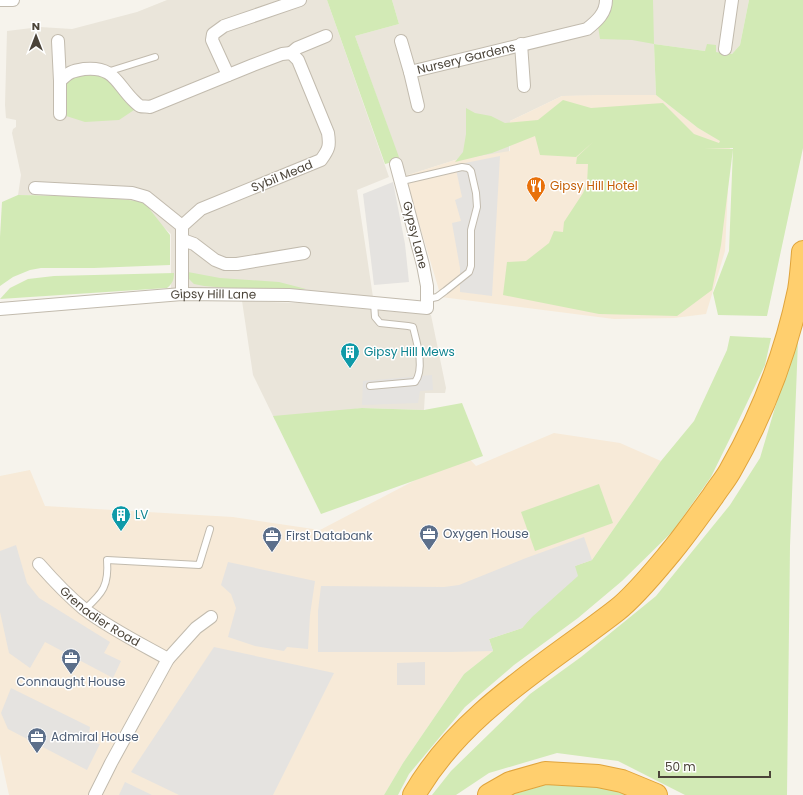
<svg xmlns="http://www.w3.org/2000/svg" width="803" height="795" font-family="Poppins,sans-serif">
  <rect width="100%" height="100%" fill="#f6f3ec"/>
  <!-- residential -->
  <g fill="#eae5da">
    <path d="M167 0H327L389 177 357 190 373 297 306 294 253 288H171V234L142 207 82 196 18 195 21 175 12 133 13 129 16 127V120L6 118 5 105 7 31 40 27 72 29 137 12Z"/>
    <path d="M392 0H749L740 45 732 54 716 52V45L705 51 654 44 656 95 562 96 510 121 509 152 455 160 405 176 355 36 399 24Z"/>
    <path d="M242 301 299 303 431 315 446 388 445 393H425L424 410 362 408 275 420 253 375Z"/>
  </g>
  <!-- commercial -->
  <g fill="#f7ead8">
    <path d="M598 95H656L698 128 730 146 725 251 706 314 674 318 614 319 441 297 405 176 455 160 510 151V121L562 96Z"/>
    <path d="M554 433 620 443 661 461 592 560 578 576 532 617 522 628 489 639 493 651 464 674 403 763 384 795H9L0 754V476L30 470 45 506 233 517 320 530 465 454 476 466Z"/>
  </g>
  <!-- industrial -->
  <path fill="#e6e2dd" d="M425 662V685H397V663Z"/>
  <!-- green -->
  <g fill="#d2eab5">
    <path d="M327 0H392L399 24 355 36 400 160 385 164Z"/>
    <path d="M611 0H653L654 44 705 51 707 44 716 45V52L732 54 740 45 749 0H803V148L767 316 718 315 713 293 729 251 733 148 704 149H733L721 245 712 290 677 316 599 314 503 295 507 262 526 261 549 243 554 231 563 232 564 222 583 193 587 184 588 164H576L577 157 593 142 576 157 540 155 535 136 492 153 455 162 463 152 466 134V108L475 113 491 116 505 123 538 120 563 100 591 108 663 103 694 134 719 143 720 141 698 128 656 95 654 44 632 40 600 39 598 26 609 16Z"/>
    <path d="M100 69 140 106 119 120 85 122 60 114V81Z"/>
    <path d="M18 195C60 196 102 196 144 202L170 235V265L94 268H41L30 270 13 277 0 286V237L2 202Z"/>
    <path d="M188 272 220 278 279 282 306 289 227 288 204 286 194 284 189 279Z"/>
    <path d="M174 273C174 280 172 284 167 288L0 299 10 288 28 279 54 276Z"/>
    <path d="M730 336 771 338 765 365 736 426 711 477 673 531 622 581 578 618 514 665 465 707 409 774 398 795H384L403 763 464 674 493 651 489 639 522 628 575 566 592 560 661 461 694 421 727 350Z"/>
    <path d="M798 341 790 546 787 795H685L618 761 557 753 489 773 456 795H432L451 771 530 694 581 657 656 596 730 505 760 458 794 344Z"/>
    <path d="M462 403 483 456 321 514 273 416 362 408 424 410Z"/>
    <path d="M599 484 613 523 535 551 521 512Z"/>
    <path d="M558 781 600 784 635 795H510Z"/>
  </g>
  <!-- parking -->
  <g fill="#e5e3e0">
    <path d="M500 156 492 296 460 292V268L452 223 461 221 455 200 462 197 455 165Z"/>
    <path d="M393 182 405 244 409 282 374 285 363 194Z"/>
    <path d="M432 375 433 390 420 391 418 403 362 405 363 381Z"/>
    <path d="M584 537 592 560 575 566 578 576 532 617 522 628 489 639 493 651 451 652H318V611L321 586 444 587 459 585 526 558Z"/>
    <path d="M16 545 27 583 39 598 110 642 104 653 121 661 113 678 45 642 30 668 9 653 0 612V551Z"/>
    <path d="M228 562 315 581 310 615 308 649 287 647 284 651 255 646 228 637 236 608 231 594 221 585Z"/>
    <path d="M214 647 334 673 273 795H179L131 772Z"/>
    <path d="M11 688 90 727 88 741 100 744 87 770 8 729 1 713Z"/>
    <path d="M125 782 152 795H119Z"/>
  </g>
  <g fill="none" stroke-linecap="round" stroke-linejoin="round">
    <!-- lane casing -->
    <g stroke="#c2bbae" stroke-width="8">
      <g id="lane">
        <path d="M107 72 155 57"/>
        <path d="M402 181 462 167 468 168 471 171 476 193 477 207 471 230V266L469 272 445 291 437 297 428 299"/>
        <path d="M370 386 415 382C425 369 417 343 413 327L408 326 380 323 375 317 374 303"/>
        <path d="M85 609C103 593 109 585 107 560L199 565 210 529"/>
      </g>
    </g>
    <!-- street casing -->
    <g stroke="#c2bbae" stroke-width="14">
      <g id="street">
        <path d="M0 0H13"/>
        <path d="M58 41 60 81"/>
        <path id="s1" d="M401 41 410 72 587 29C597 21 606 13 606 0"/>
        <path d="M521 44 524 86"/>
        <path d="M725 49 732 0"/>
        <path d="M291 53 297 48 326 36"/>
        <path d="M410 72 418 106"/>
        <path d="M228 75 212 40 213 34 224 26 300 0"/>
        <path d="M60 114V81C69 72 72 71 84 69 114 66 116 83 133 100 135 102 138 105 140 106 143 107 147 106 150 107L253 65 282 54 291 53 298 60 328 133C330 146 329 149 321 160L201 209 182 226"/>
        <path d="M35 188 132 193 146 197 182 226V294"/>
        <path d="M183 240 194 244 215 260 225 264H237L304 253"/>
        <path id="s2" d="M0 309 182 294 289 295 427 308V286L423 265 396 164"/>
        <path id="s3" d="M39 564C53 580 67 595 84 609 109 628 141 644 168 659"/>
        <path d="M95 795 111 763 168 659 196 628 211 617"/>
      </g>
    </g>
    <!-- highway casing -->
    <g stroke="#e0a43c" stroke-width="24">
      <g id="highway">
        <path d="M414 795C461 713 545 666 617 610 636 595 656 570 671 552 686 534 699 515 713 496 718 488 725 480 730 471 762 415 786 353 799 290 801 278 802 265 803 252"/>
        <path d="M489 795 510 783 545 773 598 776 622 781 656 795"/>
      </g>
    </g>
    <!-- lane -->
    <use href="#lane" stroke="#fff" stroke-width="6"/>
    <!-- street -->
    <use href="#street" stroke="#fff" stroke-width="12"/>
    <!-- highway -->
    <use href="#highway" stroke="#ffcf6e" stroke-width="22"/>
  </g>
  <!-- icons -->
  <defs>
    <g id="restaurant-pin" transform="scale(1)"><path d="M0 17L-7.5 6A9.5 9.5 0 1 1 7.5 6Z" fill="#e8710a" stroke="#fff"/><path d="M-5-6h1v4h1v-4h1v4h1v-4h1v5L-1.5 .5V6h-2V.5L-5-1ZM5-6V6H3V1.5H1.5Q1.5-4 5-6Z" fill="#fff"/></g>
    <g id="building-pin" transform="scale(1)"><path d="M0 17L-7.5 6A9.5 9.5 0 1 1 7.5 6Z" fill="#0f9aa8" stroke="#fff"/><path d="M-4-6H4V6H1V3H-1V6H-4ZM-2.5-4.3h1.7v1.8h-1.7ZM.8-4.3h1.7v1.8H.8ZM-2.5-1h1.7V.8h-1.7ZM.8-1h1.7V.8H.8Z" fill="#fff"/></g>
    <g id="office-pin" transform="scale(1)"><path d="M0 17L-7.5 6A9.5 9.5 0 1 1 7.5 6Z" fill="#5c6f8a" stroke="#fff"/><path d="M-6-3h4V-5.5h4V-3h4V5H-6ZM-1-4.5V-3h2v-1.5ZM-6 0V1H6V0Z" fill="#fff"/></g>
  </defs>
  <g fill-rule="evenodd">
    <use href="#restaurant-pin" x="536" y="186"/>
    <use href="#building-pin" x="350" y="352"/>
    <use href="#building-pin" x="121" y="515"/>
    <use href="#office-pin" x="429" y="534"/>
    <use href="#office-pin" x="272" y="536"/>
    <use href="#office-pin" x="71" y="658"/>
    <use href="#office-pin" x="37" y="737"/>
  </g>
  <g text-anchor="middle" stroke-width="3" stroke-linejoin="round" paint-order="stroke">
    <!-- street labels -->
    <g font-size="12" fill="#4b4439" stroke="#fff">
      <text dy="4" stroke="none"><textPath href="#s1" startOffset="90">Nursery Gardens</textPath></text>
      <text transform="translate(282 176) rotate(-22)" y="4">Sybil Mead</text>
      <text transform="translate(415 235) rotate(76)" y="4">Gypsy Lane</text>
      <text dy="4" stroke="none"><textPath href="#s2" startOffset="214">Gipsy Hill Lane</textPath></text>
      <text dy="4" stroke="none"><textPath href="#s3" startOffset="81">Grenadier Road</textPath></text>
    </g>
    <!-- food labels -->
    <g font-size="12" fill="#c56008" stroke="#fff" text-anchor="start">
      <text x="550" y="190">Gipsy Hill Hotel</text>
    </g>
    <!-- culture labels -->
    <g font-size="12" fill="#0d838f" stroke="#fff" text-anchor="start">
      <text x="364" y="356">Gipsy Hill Mews</text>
      <text x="135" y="519">LV</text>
    </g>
    <!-- service labels -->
    <g font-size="12" fill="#4e5e75" stroke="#fff" text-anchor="start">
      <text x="443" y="538">Oxygen House</text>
      <text x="286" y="540">First Databank</text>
      <text x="71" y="686" text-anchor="middle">Connaught House</text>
      <text x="51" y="741">Admiral House</text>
    </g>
  </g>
  <!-- north arrow -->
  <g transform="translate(36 36)" stroke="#ffffff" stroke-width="3" paint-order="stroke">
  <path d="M0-3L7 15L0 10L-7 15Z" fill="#4b4439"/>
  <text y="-6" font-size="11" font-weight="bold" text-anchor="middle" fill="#4b4439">N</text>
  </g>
  <!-- scale -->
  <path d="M659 771v6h111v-6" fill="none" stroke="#4b4439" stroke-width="2"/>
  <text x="665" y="771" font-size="12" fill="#4b4439" stroke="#ffffff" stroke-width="3" paint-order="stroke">50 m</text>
</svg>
